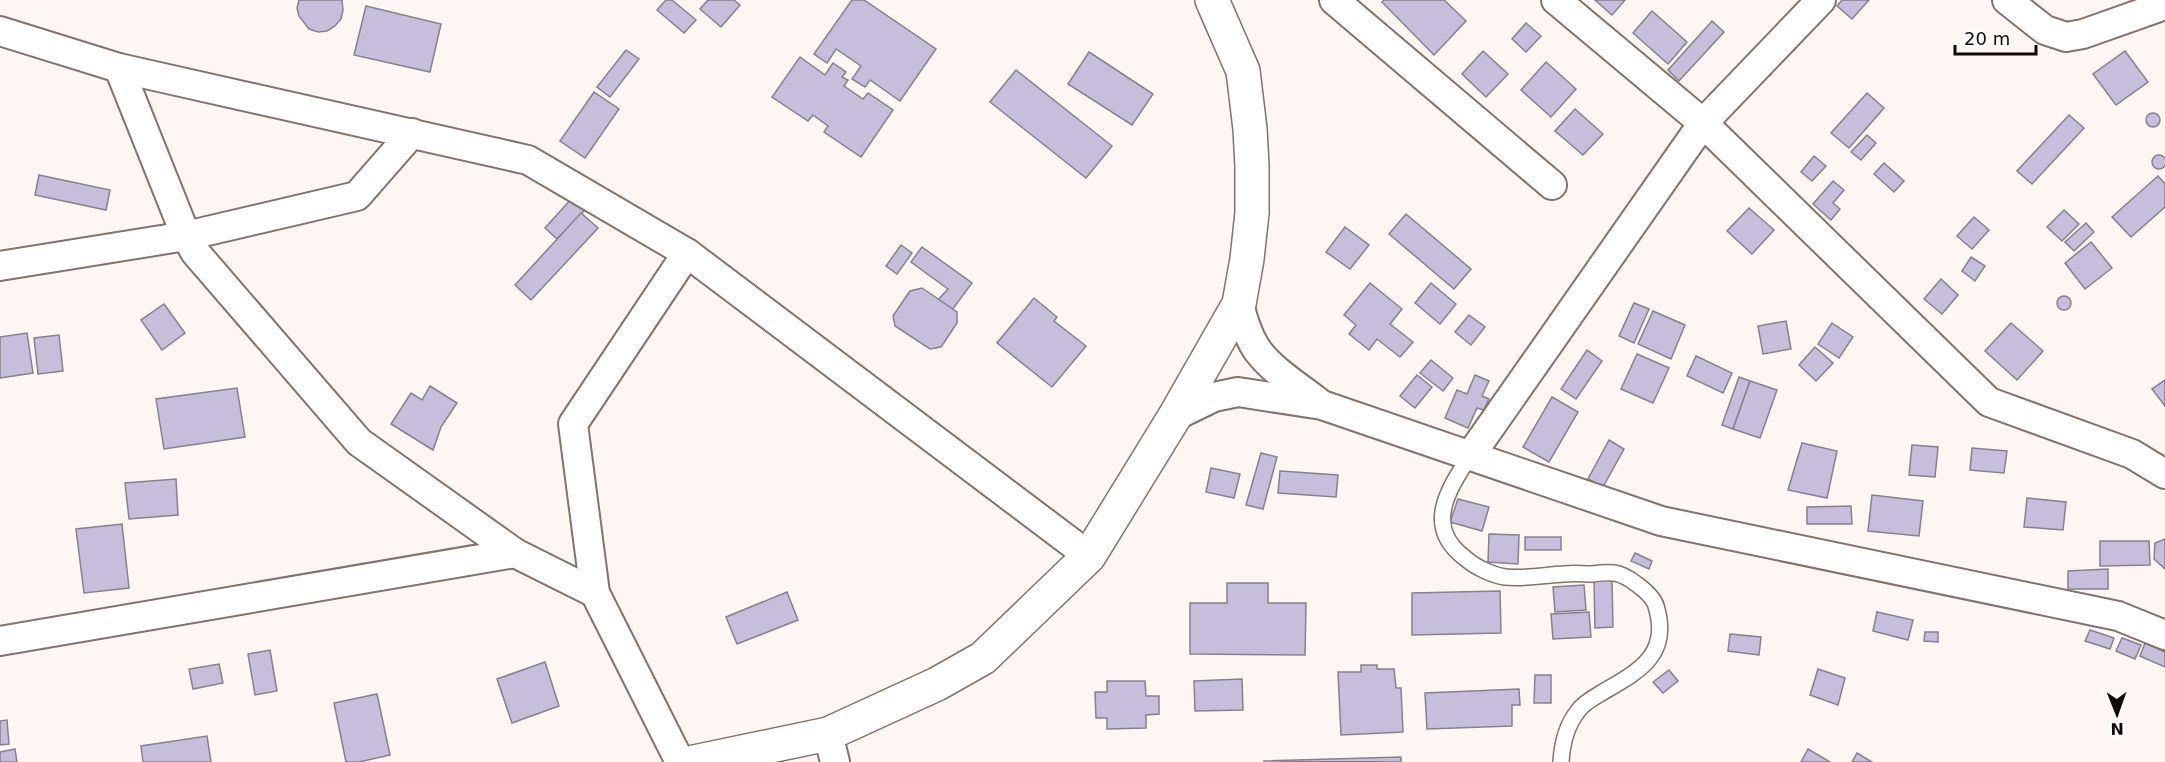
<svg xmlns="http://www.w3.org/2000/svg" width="2165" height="762" font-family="'DejaVu Sans',sans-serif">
  <rect width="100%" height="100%" fill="#fef6f3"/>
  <!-- building -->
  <g fill="#c7bedb" stroke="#85818f" stroke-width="1.5">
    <path d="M299 0H342L343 10 341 19 335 26 327 31 318 32 309 29 299 16 297 8Z"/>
    <path d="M666 0H672L696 20 684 33 657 10Z"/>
    <path d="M708 0H734L740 5 721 27 700 9Z"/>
    <path d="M852 0H864L936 49 900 101 870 80 865 87 852 79 861 66 836 49 827 63 814 54Z"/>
    <path d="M1384 0H1444L1466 21 1434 55 1382 2Z"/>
    <path d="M1595 0H1625L1612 15Z"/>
    <path d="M1842 0H1869L1852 19 1837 6Z"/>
    <path d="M366 6 441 24 430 72 354 55Z"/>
    <path d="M1652 11 1687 42 1668 64 1633 33Z"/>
    <path d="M1712 21 1724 32 1679 81 1668 70Z"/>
    <path d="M1526 23 1541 36 1526 52 1512 39Z"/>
    <path d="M626 50 639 59 610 97 597 87Z"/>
    <path d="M1483 51 1508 74 1486 97 1462 74Z"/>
    <path d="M2125 51 2148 82 2116 105 2093 74Z"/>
    <path d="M1089 52 1153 94 1132 125 1068 84Z"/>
    <path d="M800 57 825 75 833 63 846 72 842 77 848 80 844 86 863 99 868 93 893 110 861 157 824 132 828 126 813 115 808 121 772 97Z"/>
    <path d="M1546 62 1576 89 1551 117 1521 90Z"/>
    <path d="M1016 70 1112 146 1086 178 990 102Z"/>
    <path d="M594 92 619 109 585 158 560 141Z"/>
    <path d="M1867 93 1884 108 1849 148 1831 133Z"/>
    <path d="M1575 109 1603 134 1583 155 1555 131Z"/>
    <circle cx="2153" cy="120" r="7"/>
    <path d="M2069 115 2084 128 2032 184 2017 171Z"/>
    <path d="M1867 135 1876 143 1861 160 1851 152Z"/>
    <circle cx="2159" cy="162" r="7"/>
    <path d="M1814 156 1826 166 1812 181 1801 172Z"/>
    <path d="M1884 163 1904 181 1894 192 1874 174Z"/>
    <path d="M39 175 110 190 106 210 35 195Z"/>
    <path d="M2158 176 2165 184V207L2131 237 2112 217Z"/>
    <path d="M1833 181 1844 190 1833 203 1840 209 1831 220 1813 204Z"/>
    <path d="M573 197 586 209 557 239 545 228Z"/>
    <path d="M1749 208 1774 230 1752 254 1727 231Z"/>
    <path d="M2064 210 2079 224 2062 241 2047 227Z"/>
    <path d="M581 213 598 228 531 300 515 285Z"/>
    <path d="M1406 214 1471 269 1454 289 1389 234Z"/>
    <path d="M1974 217 1989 230 1972 249 1957 236Z"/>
    <path d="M2086 223 2094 232 2074 251 2065 242Z"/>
    <path d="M1345 227 1369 245 1350 269 1326 252Z"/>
    <path d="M2091 242 2112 268 2085 289 2065 263Z"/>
    <path d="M901 245 912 253 897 274 886 266Z"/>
    <path d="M922 247 972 283 952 310 938 300 948 289 911 262Z"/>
    <path d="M1971 257 1985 266 1975 281 1962 271Z"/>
    <path d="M1941 279 1958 295 1942 314 1924 299Z"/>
    <path d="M1370 283 1402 309 1390 324 1413 342 1400 357 1377 339 1369 350 1349 334 1356 325 1344 315Z"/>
    <path d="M1431 283 1456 304 1440 324 1415 303Z"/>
    <path d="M922 288 957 312V323L941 347 930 349 895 326 893 316 910 291Z"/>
    <circle cx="2064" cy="303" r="7"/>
    <path d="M1034 298 1057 317 1054 321 1086 346 1052 387 997 343Z"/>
    <path d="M1634 303 1649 309 1634 343 1619 336Z"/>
    <path d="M164 304 185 333 162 350 141 320Z"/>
    <path d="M1653 311 1685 325 1671 359 1638 344Z"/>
    <path d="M1469 315 1485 327 1471 345 1455 332Z"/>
    <path d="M1786 321 1791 349 1763 354 1758 326Z"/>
    <path d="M1832 323 1853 337 1839 358 1818 344Z"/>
    <path d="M2011 323 2043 351 2017 380 1985 351Z"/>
    <path d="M27 333 33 373 0 378V337Z"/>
    <path d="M59 335 63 371 38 374 34 338Z"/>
    <path d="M1815 347 1833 363 1816 381 1799 365Z"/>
    <path d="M1587 350 1602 361 1576 399 1561 389Z"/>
    <path d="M1637 354 1669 368 1653 403 1621 389Z"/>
    <path d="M1696 356 1732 373 1723 393 1687 376Z"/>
    <path d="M1431 360 1453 378 1443 391 1420 373Z"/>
    <path d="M1417 375 1432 387 1415 408 1400 396Z"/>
    <path d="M1475 375 1489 381 1482 396 1489 399 1484 410 1477 408 1468 428 1445 418 1457 390 1467 394Z"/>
    <path d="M1739 377 1750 381 1733 429 1722 425Z"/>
    <path d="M2165 380V406L2152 389Z"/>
    <path d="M1750 381 1777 390 1760 438 1733 429Z"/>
    <path d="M430 386 457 403 441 427 433 450 391 424 411 393 422 400Z"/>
    <path d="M237 388 245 437 164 449 156 399Z"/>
    <path d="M1552 397 1578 412 1549 462 1523 447Z"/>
    <path d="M1609 440 1624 449 1603 487 1588 479Z"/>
    <path d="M1802 443 1837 451 1827 498 1788 490Z"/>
    <path d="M1912 445 1938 447 1935 477 1909 475Z"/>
    <path d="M1972 448 2007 451 2004 473 1970 470Z"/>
    <path d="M1261 453 1277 457 1263 509 1246 505Z"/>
    <path d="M1211 468 1240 474 1234 498 1206 492Z"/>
    <path d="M1280 471 1338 475 1336 497 1278 493Z"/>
    <path d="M176 479 178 515 129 519 125 483Z"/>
    <path d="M1872 495 1923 501 1919 536 1868 531Z"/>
    <path d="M2027 498 2066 502 2063 530 2024 527Z"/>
    <path d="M1458 499 1489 507 1482 531 1450 522Z"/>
    <path d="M1851 506 1852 524H1807V507Z"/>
    <path d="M122 524 129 588 84 593 76 529Z"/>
    <path d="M1489 534 1519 535 1518 564 1488 562Z"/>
    <rect x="1525" y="537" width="36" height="13"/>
    <path d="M2165 539V569L2154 559 2155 543Z"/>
    <path d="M2100 541H2149L2150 565 2100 566Z"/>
    <path d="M1635 553 1652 561 1649 569 1631 561Z"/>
    <path d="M2108 569V589H2068V571Z"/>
    <path d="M1594 580H1612L1613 627 1595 628Z"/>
    <path d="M1227 583H1268V603H1306L1305 655 1190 654V603H1227Z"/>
    <path d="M1584 585 1586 610 1555 612 1553 587Z"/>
    <path d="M1500 591 1501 633 1412 635V593Z"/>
    <path d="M787 592 798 620 737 644 726 617Z"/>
    <path d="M1589 612 1591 637 1553 639 1551 614Z"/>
    <path d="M1877 612 1913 620 1908 640 1873 631Z"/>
    <path d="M2090 630 2114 638 2110 649 2085 641Z"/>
    <path d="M1925 632H1938V642L1924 641Z"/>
    <path d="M1730 634 1761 637 1759 655 1728 651Z"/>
    <path d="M2122 638 2141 645 2135 659 2116 651Z"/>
    <path d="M2145 643 2165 652V667L2140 656Z"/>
    <path d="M270 650 277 691 255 695 248 654Z"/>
    <path d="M545 662 559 706 512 723 497 679Z"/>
    <path d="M219 664 223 683 193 689 189 669Z"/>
    <path d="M1361 665H1377V669H1394L1396 688H1401L1403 732 1341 735 1338 672H1361Z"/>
    <path d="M1818 669 1845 678 1838 705 1810 695Z"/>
    <path d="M1669 670 1678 681 1663 693 1653 682Z"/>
    <path d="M1535 675H1551V703H1534Z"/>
    <path d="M1242 679 1243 710 1195 711 1194 681Z"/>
    <path d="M1107 681H1145L1146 696H1159V714L1146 715V728L1107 729V718H1096L1095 692H1107Z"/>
    <path d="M1519 689 1520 705H1512V726L1427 729 1425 693Z"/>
    <path d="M377 694 390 755 359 762H346L334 703Z"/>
    <path d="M7 720 9 744 0 745V721Z"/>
    <path d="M207 736 211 762H143L141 746Z"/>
    <path d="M15 749 17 762H0V752Z"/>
    <path d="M1808 749 1830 762H1801Z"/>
    <path d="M1857 753 1872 762H1852Z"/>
    <path d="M1401 757V762L1263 761Z"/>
  </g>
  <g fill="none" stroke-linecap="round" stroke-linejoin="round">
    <!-- service casing -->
    <g stroke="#83736c" stroke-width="18">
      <path id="service" d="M1470 456C1447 491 1424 527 1465 558 1475 567 1492 575 1505 577 1525 579 1545 575 1564 574 1573 573 1583 574 1592 574 1599 573 1607 572 1614 573 1626 574 1653 594 1656 606 1671 655 1639 671 1603 692 1595 697 1583 703 1578 711 1566 726 1562 744 1561 762"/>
    </g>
    <!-- minor casing -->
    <g stroke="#83736c" stroke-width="32">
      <g id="minor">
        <path d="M1334 0 1552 185"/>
        <path d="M1556 0 1703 123 1989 402 2132 454 2165 474"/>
        <path d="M2007 0 2045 30 2066 37 2083 34 2165 5"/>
        <path d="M0 31 119 68 528 160 687 253 1089 556"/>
        <path d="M119 68 186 236 195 252 359 442 515 553 595 593"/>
        <path d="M0 266 186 236 357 196 412 133"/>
        <path d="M1239 304C1243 320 1248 337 1258 351 1273 371 1299 387 1318 402"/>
        <path d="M1175 416 1214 397 1238 392 1322 405 1661 521 2118 616 2165 635"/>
        <path d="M1470 456 1703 123 1821 0"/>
        <path d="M0 641 515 553"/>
        <path d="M828 734 835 762"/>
        <path d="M680 762 595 593 573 424 687 253"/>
      </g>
    </g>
    <!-- tertiary casing -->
    <g stroke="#83736c" stroke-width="36">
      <path id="tertiary" d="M694 762 828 734 937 684 983 658 1089 556 1175 416 1239 304 1247 259 1252 213V166L1250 129 1243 71 1212 0"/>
    </g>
    <!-- service -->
    <use href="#service" stroke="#fff" stroke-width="15"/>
    <!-- minor -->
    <use href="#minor" stroke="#fff" stroke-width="28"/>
    <!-- tertiary -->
    <use href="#tertiary" stroke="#fff" stroke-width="33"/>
  </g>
  <!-- north arrow -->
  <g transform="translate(2117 714) rotate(179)" stroke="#ffffff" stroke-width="4.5" paint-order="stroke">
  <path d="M0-4.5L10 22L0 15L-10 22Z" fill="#100a08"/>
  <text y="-9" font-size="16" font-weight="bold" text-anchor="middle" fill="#100a08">N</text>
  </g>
  <!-- scale -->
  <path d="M1955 45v9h81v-9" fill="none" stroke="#100a08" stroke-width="3"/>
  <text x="1964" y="45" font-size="18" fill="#100a08" stroke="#ffffff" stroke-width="4.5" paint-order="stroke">20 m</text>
</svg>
